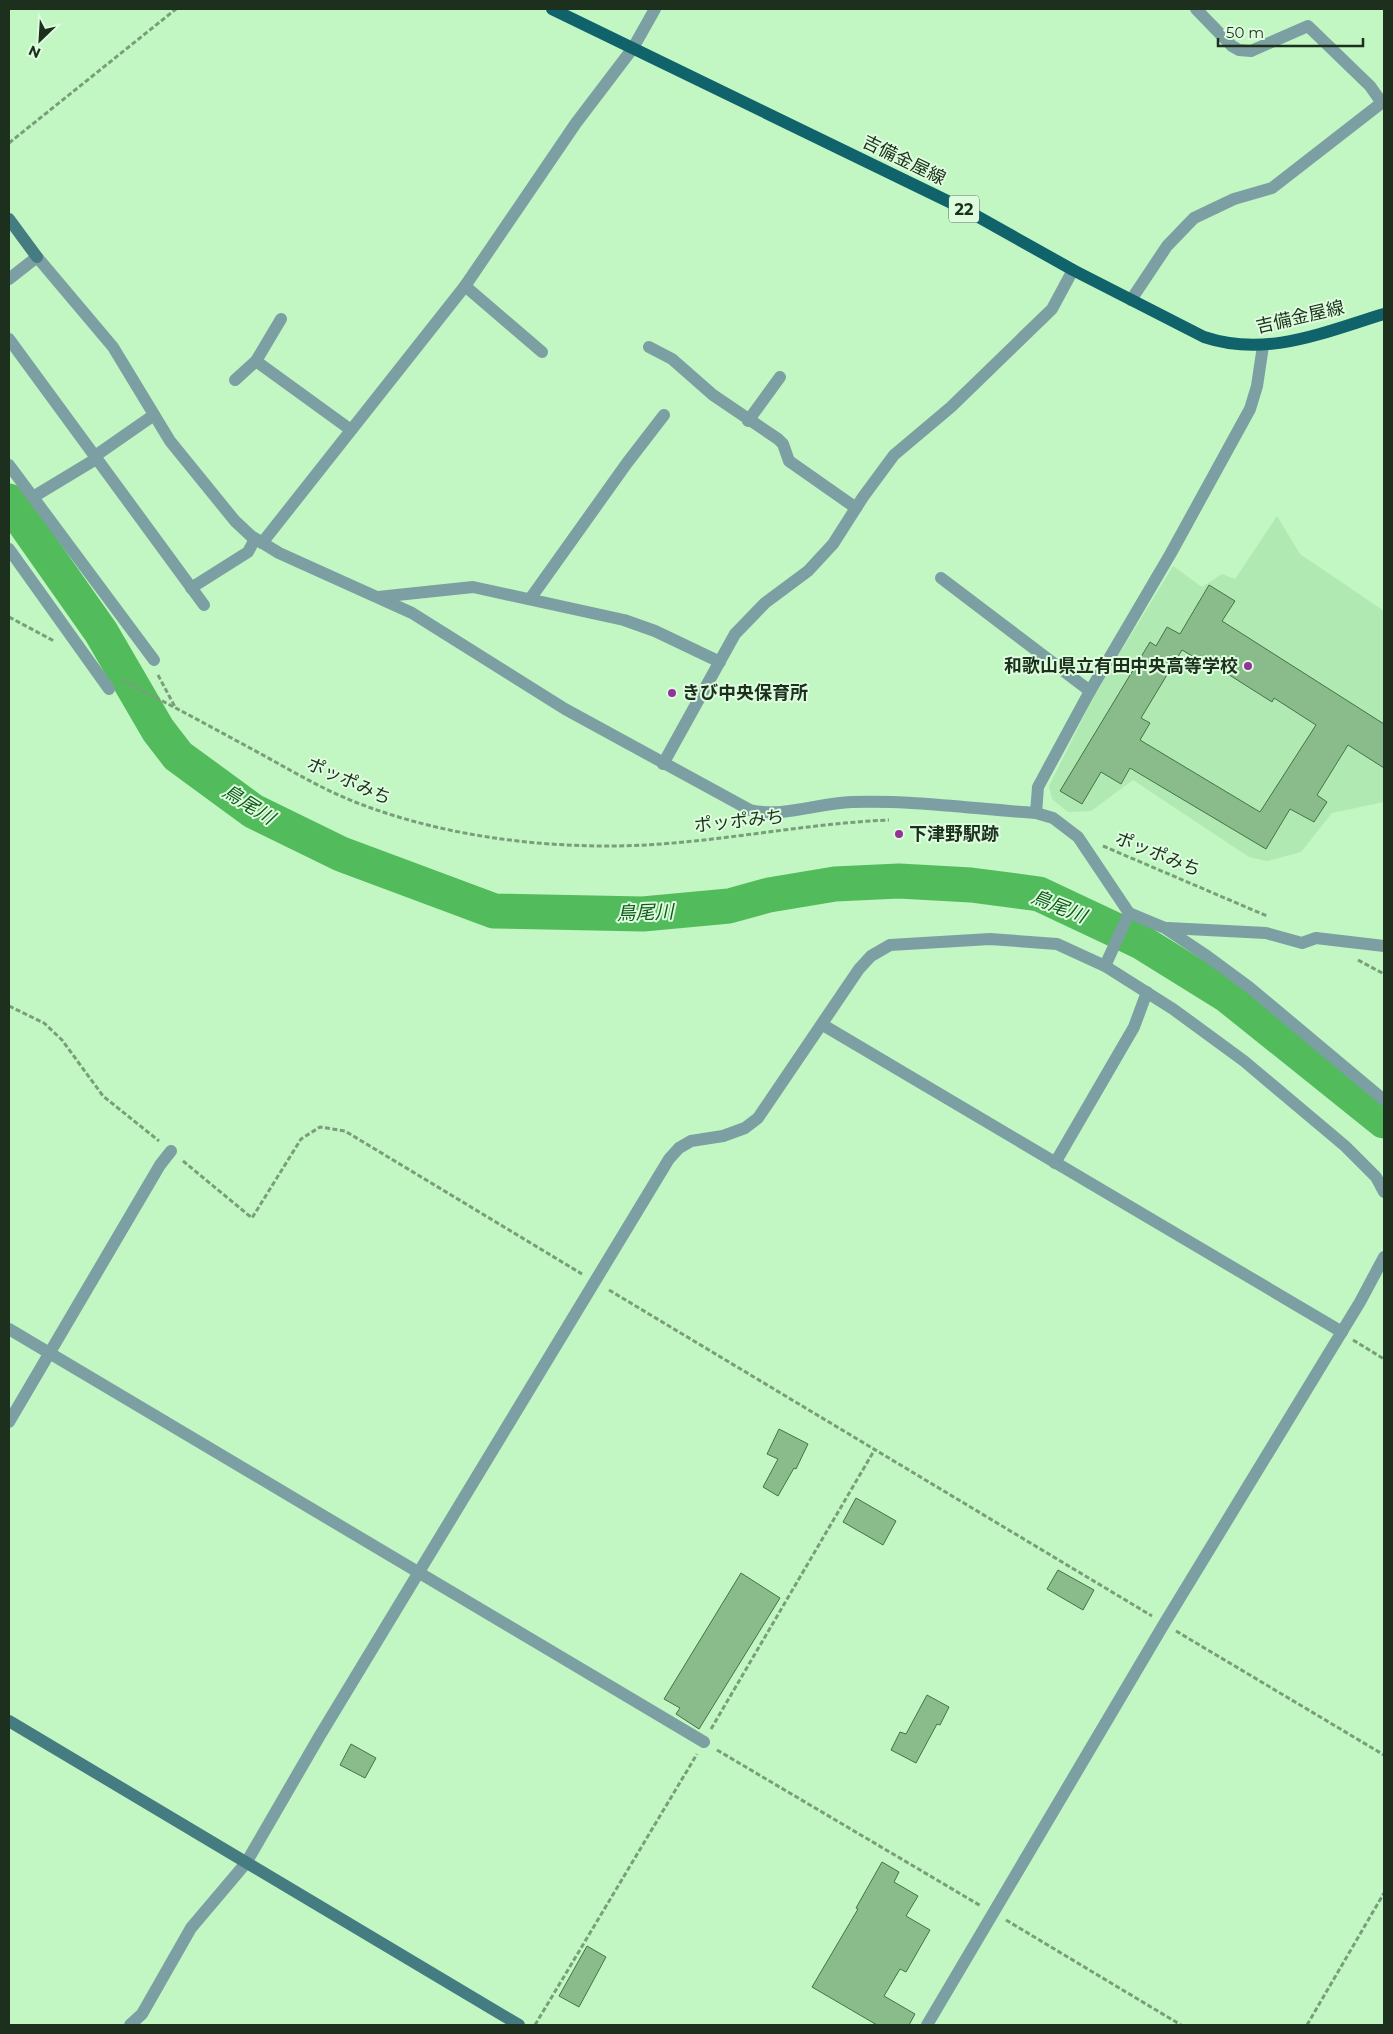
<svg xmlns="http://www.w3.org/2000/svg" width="1393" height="2034" font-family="Montserrat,'Noto Sans JP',sans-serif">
  <rect width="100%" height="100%" fill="#c2f6c3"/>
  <!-- built -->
  <path fill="#b1e9b2" d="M1277 516 1300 554 1384 611V802L1332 813 1301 852 1267 861 1249 857 1133 780 1091 811 1068 812 1052 799 1049 786 1095 694 1173 566 1202 587 1222 574 1235 579Z"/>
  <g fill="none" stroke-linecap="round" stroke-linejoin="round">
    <!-- river -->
    <path stroke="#52bc5c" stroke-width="35" d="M9 501 101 632 158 730 178 756 253 811 341 854 494 911 643 914 729 906 769 895 835 884 899 881 971 885 1039 894 1141 942 1228 996 1384 1121"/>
  </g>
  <!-- building -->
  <g fill="#8abc8b" stroke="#447347" fill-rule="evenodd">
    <path d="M1209 585 1235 601 1222 621 1384 724V768L1348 745 1317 795 1327 802 1314 822 1290 809 1266 849 1130 768 1121 784 1101 772 1082 804 1060 791 1150 642 1156 646 1167 627 1180 634ZM1182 650 1199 660 1201 657 1272 702 1274 698 1316 725 1260 812 1140 740 1150 723 1141 718Z"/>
    <path d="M779 1429 808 1444 796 1469 794 1468 778 1496 763 1487 778 1459 767 1454Z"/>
    <path d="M856 1498 896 1521 883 1545 843 1522Z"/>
    <path d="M1058 1570 1094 1590 1083 1610 1047 1589Z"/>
    <path d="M741 1573 780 1598 699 1729 676 1714 680 1708 664 1699Z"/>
    <path d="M927 1695 949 1707 940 1725 937 1724 916 1763 891 1750 900 1732 906 1734Z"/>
    <path d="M351 1744 376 1758 365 1778 340 1765Z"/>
    <path d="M882 1862 899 1872 894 1882 918 1896 906 1916 930 1930 906 1972 900 1969 884 1996 915 2014 909 2025H877L812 1987 858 1909 856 1908Z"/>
    <path d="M587 1946 606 1957 579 2007 559 1996Z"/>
  </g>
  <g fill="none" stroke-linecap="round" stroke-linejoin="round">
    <!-- path -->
    <g stroke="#799f7a" stroke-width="3" stroke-dasharray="5 2.5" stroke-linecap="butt">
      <path d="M9 143 176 9"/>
      <path d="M9 617 54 641"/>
      <path d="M158 675 175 707"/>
      <path d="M122 680C169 704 215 729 261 754 292 771 322 789 355 802 434 833 523 846 608 846 703 846 795 824 889 820"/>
      <path d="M1103 846 1267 916"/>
      <path d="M1358 960 1384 974"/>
      <path d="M9 1006 44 1023 62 1040 103 1096 159 1141"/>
      <path d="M183 1161 252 1218 301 1139 320 1127 345 1131 582 1274"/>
      <path d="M609 1290 1152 1616"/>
      <path d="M1353 1340 1384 1359"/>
      <path d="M1176 1631 1384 1755"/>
      <path d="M711 1729 875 1449"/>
      <path d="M717 1750 981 1906"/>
      <path d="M1006 1920 1181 2025"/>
      <path d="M535 2025 697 1754"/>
      <path d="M1307 2025 1384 1893"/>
    </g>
    <!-- street -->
    <g stroke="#7c9fa3" stroke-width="12">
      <path d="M1196 9 1232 46 1239 50 1251 51 1308 26 1370 86 1382 103"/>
      <path d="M9 279 37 257 113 347 170 441 235 521 251 536 279 553 412 613 565 709 750 810C783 818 818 803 852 802 914 800 975 809 1036 813L1053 818 1078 837 1129 913 1165 928 1207 956 1249 987 1384 1100"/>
      <path d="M465 286 542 352"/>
      <path d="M1131 300 1167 246 1194 218 1234 199 1272 188 1384 101"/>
      <path d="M9 339 204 605"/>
      <path d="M649 347 672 359 713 395 778 439 783 444 789 461 856 508"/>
      <path d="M256 361 351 430"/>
      <path d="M235 380 256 361 281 319"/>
      <path d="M748 421 780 377"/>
      <path d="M95 456 154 415"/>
      <path d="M9 465 154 660"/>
      <path d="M33 497 96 459"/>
      <path d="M262 543 465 286 576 123 633 48 655 9"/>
      <path d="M9 549 109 689"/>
      <path d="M941 578 1090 691"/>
      <path d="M191 588 248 552 255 539"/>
      <path d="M378 597 473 587 624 620 655 631 720 662"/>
      <path d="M530 599 627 463 664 415"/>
      <path d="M663 764 735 634 765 603 808 571 833 544 863 497 894 455 951 407 1052 309 1073 270"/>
      <path d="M1036 813 1038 787 1090 691 1171 553 1250 409 1257 386 1263 346"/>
      <path d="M1168 928 1266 933 1302 943 1316 938 1384 946"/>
      <path d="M1105 966 1129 913"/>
      <path d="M823 1025 1342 1332"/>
      <path d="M1055 1163 1134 1027 1147 992"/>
      <path d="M9 1329 704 1742"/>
      <path d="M9 1422 160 1165 171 1151"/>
      <path d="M130 2025 142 2014 191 1928 246 1863 319 1737 669 1159 679 1148 691 1141 723 1136 745 1128 758 1118 859 969 871 956 890 945 990 939 1057 944 1105 966 1173 1009 1244 1061 1345 1146 1376 1177 1384 1192"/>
      <path d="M927 2025 1164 1624 1360 1302 1384 1257"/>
    </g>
    <!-- secondary -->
    <g stroke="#457c82" stroke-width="12">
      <path d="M9 219 37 257"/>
      <path d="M9 1721 519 2025"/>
    </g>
    <!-- primary -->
    <path stroke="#10636b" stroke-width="12" d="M552 9 966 210 1073 270 1204 337C1267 358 1324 332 1384 314"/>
  </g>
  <!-- markers -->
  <g fill="#94329a" stroke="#defdde" stroke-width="2">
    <circle cx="1248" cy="666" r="5"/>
    <circle cx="672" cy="693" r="5"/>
    <circle cx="899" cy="834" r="5"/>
  </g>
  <g text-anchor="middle" stroke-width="4" stroke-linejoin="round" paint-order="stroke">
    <!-- shield labels -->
    <rect fill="#defdde" stroke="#566e57" stroke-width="1" x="949" y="195.5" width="30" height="27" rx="4"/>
    <g font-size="16" font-weight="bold" fill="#1c301d">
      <text x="964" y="215">22</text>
    </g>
    <!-- street labels -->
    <g font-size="18" fill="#1c301d" stroke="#defdde">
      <text transform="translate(904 160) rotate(26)" y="6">吉備金屋線</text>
      <text transform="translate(1300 317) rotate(-13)" y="6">吉備金屋線</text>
      <text transform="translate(349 781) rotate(24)" y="6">ポッポみち</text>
      <text transform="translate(739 821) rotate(-6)" y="6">ポッポみち</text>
      <text transform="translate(1158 854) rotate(22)" y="6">ポッポみち</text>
    </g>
    <!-- poi labels -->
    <g font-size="18" font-weight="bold" fill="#1c301d" stroke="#defdde" text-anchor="start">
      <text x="1238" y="672" text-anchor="end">和歌山県立有田中央高等学校</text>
      <text x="682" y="699">きび中央保育所</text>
      <text x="909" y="840">下津野駅跡</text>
    </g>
    <!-- water labels -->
    <g font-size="19" font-style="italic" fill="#105a1c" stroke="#defdde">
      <text transform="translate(249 804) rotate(32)" y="7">鳥尾川</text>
      <text transform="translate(1059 906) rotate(22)" y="7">鳥尾川</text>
      <text transform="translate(645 912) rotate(-2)" y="7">鳥尾川</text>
    </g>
  </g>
  <!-- border -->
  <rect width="1393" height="2034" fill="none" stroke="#1c301d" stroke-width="20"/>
  <!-- north arrow -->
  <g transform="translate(40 40) rotate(205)" stroke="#defdde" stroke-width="4" paint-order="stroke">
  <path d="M0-4L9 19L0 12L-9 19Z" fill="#1c301d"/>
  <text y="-8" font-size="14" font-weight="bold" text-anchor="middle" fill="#1c301d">N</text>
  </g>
  <!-- scale -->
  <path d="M1218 38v8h145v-8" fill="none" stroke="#1c301d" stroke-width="2.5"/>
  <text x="1226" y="38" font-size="15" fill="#1c301d" stroke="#defdde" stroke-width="4" paint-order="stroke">50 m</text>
</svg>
